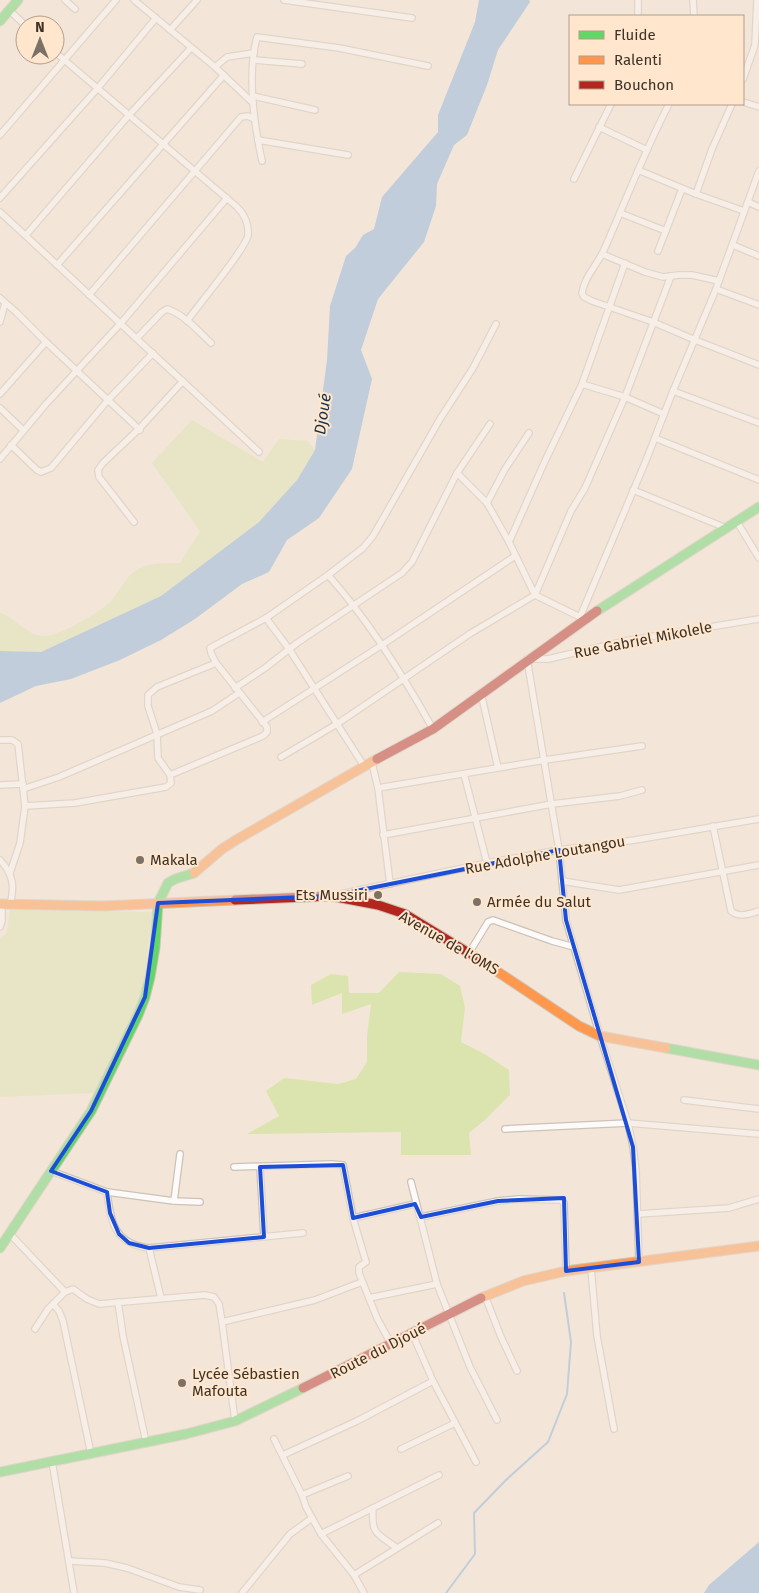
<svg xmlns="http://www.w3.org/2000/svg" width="759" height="1593" font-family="'Fira Sans',sans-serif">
  <rect width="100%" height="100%" fill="#f3e6d8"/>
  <!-- green -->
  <g fill="#dbe3af">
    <path d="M192 420 263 462 279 439 308 441 315 450 297 480 259 522 161 596 41 652 0 651V613C17 618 28 638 47 636 58 636 104 610 111 601 118 594 127 576 135 571 148 562 165 563 180 563L200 531 152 463Z"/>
    <path d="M10 909 152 912 143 996 95 1093 0 1097V939L7 932Z"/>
    <path d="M399 972 441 974 460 986 465 1007 461 1042 486 1055 509 1070 510 1095 486 1119 469 1133 471 1155H401V1132L247 1134 279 1116 266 1091 284 1078 338 1084 356 1079 367 1062V1036L371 1004 342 1014V993L312 1005 311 985 331 974 348 976 349 993H379Z"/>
  </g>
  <!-- water -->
  <g fill="#85b0db">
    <path d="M479 0H529L530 2 498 50 487 85 467 135 454 145 437 184 436 206 424 242 378 299 361 350 372 379 352 469 319 518 287 540 269 572 242 584 195 619 161 640 120 660 71 679 36 686 0 703V651L41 652 161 596 259 522 297 480 315 450 327 360 330 306 346 256 355 248 363 235 374 229 382 197 438 132V115L475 22Z"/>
    <path d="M759 1542V1593H704L709 1585Z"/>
  </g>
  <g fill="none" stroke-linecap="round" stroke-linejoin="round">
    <!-- stream -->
    <path stroke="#85b0db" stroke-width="2" d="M446 1593 475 1554 474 1513 506 1480 548 1442 567 1394 571 1342 564 1293"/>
    <!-- street casing -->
    <g stroke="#cdc2b7" stroke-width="8">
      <g id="street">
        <path d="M65 0 75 9"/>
        <path d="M134 0 215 67 253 103"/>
        <path d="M284 0 412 18"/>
        <path d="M693 0 694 16"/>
        <path d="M10 11 25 25"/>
        <path d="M638 16V0"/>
        <path d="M170 30 197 0"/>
        <path d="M55 52 237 207C245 215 249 223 248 235 247 247 197 307 187 321"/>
        <path d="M254 60 302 64"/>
        <path d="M215 67 227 57 254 53"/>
        <path d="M743 79 755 45 757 0"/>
        <path d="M253 96 315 110"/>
        <path d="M743 102 759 107"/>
        <path d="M669 104C644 152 625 203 603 252 596 266 584 278 582 293L584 297 592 301 653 322 695 340 759 365"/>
        <path d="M599 127 647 150"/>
        <path d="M0 135 116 0"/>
        <path d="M258 140 348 155"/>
        <path d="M262 161C254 124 247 74 257 37L339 48 428 66"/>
        <path d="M638 170 696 194 744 211"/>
        <path d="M574 179 611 104"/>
        <path d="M696 194 712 149 732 104"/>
        <path d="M0 198 97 89 156 18"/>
        <path d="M748 202 759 207"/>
        <path d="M0 212 259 452"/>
        <path d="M620 213 666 231"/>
        <path d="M26 235 129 115 191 48"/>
        <path d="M733 245 759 256"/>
        <path d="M658 251 682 189"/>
        <path d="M602 254 645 272 663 277 679 275H692L719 281"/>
        <path d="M57 265 224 75"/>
        <path d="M716 289 759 305"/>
        <path d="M89 295 241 117 248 116 254 119"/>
        <path d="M0 298 16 312 46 342 140 430"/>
        <path d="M0 322 5 303"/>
        <path d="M137 338 162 312 167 309C184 314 198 331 211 343"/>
        <path d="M582 384 625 397 664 414"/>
        <path d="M673 391 759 423"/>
        <path d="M0 394 46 342"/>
        <path d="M0 408 23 430"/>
        <path d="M655 438 759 480"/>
        <path d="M11 445 37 470 41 472 51 468 108 400 153 353"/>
        <path d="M0 459 46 404 121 323 227 198"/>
        <path d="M457 473 487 503 509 542 535 595 582 618"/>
        <path d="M633 490 726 528"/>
        <path d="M487 503 505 469 529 433"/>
        <path d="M134 522 99 477 98 470 103 463 139 429 183 381"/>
        <path d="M737 522 759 558"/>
        <path d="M509 542 545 461 582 384 625 263"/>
        <path d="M328 575C370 622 403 675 433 729"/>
        <path d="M580 617 647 458 673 391 716 289 759 171"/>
        <path d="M266 618 289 649 364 766"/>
        <path d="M235 688 265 668 297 643 402 573 412 562 457 473 490 424"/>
        <path d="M481 693 498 768"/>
        <path d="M262 722 382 645 515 556"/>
        <path d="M0 740H12L18 744 25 806 75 803 166 787 171 783 170 775 158 758 157 734 148 706V695L157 687 216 663"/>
        <path d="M281 757 337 724 471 633 535 595 571 511 585 488 625 397 671 276"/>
        <path d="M372 763 378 788 390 884"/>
        <path d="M464 774 487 863"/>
        <path d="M170 775 263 736 267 732V727L216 663 211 653 210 648 266 618 328 575 363 548 373 536 440 419 473 368 496 324"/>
        <path d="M0 785 23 784"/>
        <path d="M378 788 545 760 642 746"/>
        <path d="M23 789 59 777 212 711 239 693"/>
        <path d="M713 826 731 911C739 918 749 914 759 911"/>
        <path d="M383 835 552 804 620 796 642 790"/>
        <path d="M0 860C13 874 15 886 10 905"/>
        <path d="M10 873 20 843 25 806"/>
        <path d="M562 881 619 890 759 865"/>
        <path d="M336 895 487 863 559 850 635 840 759 819"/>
        <path d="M0 909 2 911V921L0 927"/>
        <path d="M469 953 488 922 493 920 552 941 574 947"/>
        <path d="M684 1100 759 1109"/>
        <path d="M505 1129 628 1123 759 1134"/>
        <path d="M234 1167 331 1164 343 1165 353 1218 366 1262 359 1267V1273L377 1318 391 1344"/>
        <path d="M260 1167 264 1237"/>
        <path d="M51 1171 107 1192 174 1201 200 1202"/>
        <path d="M411 1182 437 1284 470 1367 497 1420"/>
        <path d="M107 1192C111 1222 114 1244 149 1248L303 1233"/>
        <path d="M174 1201 180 1154"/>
        <path d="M638 1214 729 1208 759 1199"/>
        <path d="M421 1217 498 1201 519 1199 561 1200 564 1203 566 1271"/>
        <path d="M353 1218 415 1204"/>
        <path d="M10 1234 65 1292 73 1289 87 1299 99 1304 205 1295 214 1297 219 1304 222 1322 235 1421"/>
        <path d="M149 1248 161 1298"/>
        <path d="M639 1262 636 1170 633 1147 628 1123 600 1036 566 920 559 850 527 659H548L630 640 759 619"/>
        <path d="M591 1268 597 1336 614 1429"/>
        <path d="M485 1296 501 1337 517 1371"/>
        <path d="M369 1298 437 1284"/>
        <path d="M118 1302 123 1336 146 1442"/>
        <path d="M53 1304 59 1311 63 1321 91 1454"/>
        <path d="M222 1322 315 1300 362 1282"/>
        <path d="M35 1329 48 1309 65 1292"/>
        <path d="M412 1333 433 1381 476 1462"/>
        <path d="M274 1439 302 1495 306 1507 321 1534 354 1575 364 1593"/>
        <path d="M401 1449 455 1423"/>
        <path d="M283 1455 357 1421 433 1381"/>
        <path d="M52 1461 74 1593"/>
        <path d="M302 1495 348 1476"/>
        <path d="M373 1508C371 1535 377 1533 397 1548"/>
        <path d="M321 1534 439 1475"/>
        <path d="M69 1561 105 1563 127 1568 179 1587 200 1590"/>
        <path d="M354 1575 438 1523"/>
        <path d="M242 1593 290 1534 312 1518"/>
      </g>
    </g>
    <!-- fast casing -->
    <g stroke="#cdc2b7" stroke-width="11">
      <g id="fast">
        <path d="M0 21 18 0"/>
        <path d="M597 611 759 507"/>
        <path d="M666 1048 759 1065"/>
        <path d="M0 1248 91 1111 138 1015 145 997 150 977 155 947 158 903 168 883 175 879 194 873"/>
        <path d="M0 1472 186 1434 235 1421 303 1388"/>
      </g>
    </g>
    <!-- slow casing -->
    <g stroke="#cdc2b7" stroke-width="11">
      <g id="slow">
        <path d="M194 873 222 849 236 840 377 759"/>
        <path d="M0 904 103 906 235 900"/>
        <path d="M477 958 579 1026 600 1036 666 1048"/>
        <path d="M481 1298 523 1281 566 1271 759 1246"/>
      </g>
    </g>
    <!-- jam casing -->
    <g stroke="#cdc2b7" stroke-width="11">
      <g id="jam">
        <path d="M377 759 433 729 597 611"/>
        <path d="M235 900 331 896 378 905 405 914 477 958"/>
        <path d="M303 1388 481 1298"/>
      </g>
    </g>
    <!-- street -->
    <use href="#street" stroke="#fdfbf9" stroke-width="5.5"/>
    <!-- fast -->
    <use href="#fast" stroke="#63d668" stroke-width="9"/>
    <!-- slow -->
    <use href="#slow" stroke="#ff974d" stroke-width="9"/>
    <!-- jam -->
    <use href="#jam" stroke="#b3261e" stroke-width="9"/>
  </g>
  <!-- marked area -->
  <path d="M0 0H759V1593H0ZM559 850 566 920 633 1147 639 1262 566 1271 564 1198 498 1201 421 1217 415 1204 353 1218 343 1165 260 1167 264 1237 149 1248 129 1243 119 1234 110 1213 107 1192 51 1171 91 1111 145 997 158 903 331 896Z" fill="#f3e6d8" fill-opacity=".55" fill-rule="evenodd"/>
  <path fill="none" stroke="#1d4ed8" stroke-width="4" stroke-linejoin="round" d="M559 850 566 920 633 1147 639 1262 566 1271 564 1198 498 1201 421 1217 415 1204 353 1218 343 1165 260 1167 264 1237 149 1248 129 1243 119 1234 110 1213 107 1192 51 1171 91 1111 145 997 158 903 331 896Z"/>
  <!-- markers -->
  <g fill="#7c7166" stroke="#ffe6cc" stroke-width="2">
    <circle cx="140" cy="860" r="5"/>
    <circle cx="378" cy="895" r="5"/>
    <circle cx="477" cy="902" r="5"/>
    <circle cx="182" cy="1383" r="5"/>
  </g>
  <g text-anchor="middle" stroke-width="4" stroke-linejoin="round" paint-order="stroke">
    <!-- street labels -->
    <g font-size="15" fill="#3c3228" stroke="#ffe6cc">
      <text transform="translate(643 640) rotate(-11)" y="5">Rue Gabriel Mikolele</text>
      <text transform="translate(545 855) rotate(-10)" y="5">Rue Adolphe Loutangou</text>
      <text transform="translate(449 943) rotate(30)" y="5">Avenue de l'OMS</text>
      <text transform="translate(378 1351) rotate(-27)" y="5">Route du Djoué</text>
    </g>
    <!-- poi labels -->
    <g font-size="15" fill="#3c3228" stroke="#ffe6cc" text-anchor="start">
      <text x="150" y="865">Makala</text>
      <text x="368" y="900" text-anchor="end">Ets Mussiri</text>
      <text x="487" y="907">Armée du Salut</text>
      <text x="192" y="1379">Lycée Sébastien<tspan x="192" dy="17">Mafouta</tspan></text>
    </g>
    <!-- water labels -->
    <g font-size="16" font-style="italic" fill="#14304c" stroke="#ffe6cc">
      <text transform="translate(322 414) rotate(-82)" y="6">Djoué</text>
    </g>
  </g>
  <!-- legend -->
  <rect x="569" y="15" width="175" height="90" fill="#ffe6cc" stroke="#b19e8a"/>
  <rect x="579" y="31" width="25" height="8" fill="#63d668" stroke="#b19e8a"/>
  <text x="614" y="40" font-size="15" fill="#3c3228">Fluide</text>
  <rect x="579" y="56" width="25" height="8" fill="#ff974d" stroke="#b19e8a"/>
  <text x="614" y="65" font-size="15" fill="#3c3228">Ralenti</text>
  <rect x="579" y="81" width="25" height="8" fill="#b3261e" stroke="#b19e8a"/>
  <text x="614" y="90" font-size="15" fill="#3c3228">Bouchon</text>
  <!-- north arrow -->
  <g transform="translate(40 40)"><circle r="24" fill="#ffe6cc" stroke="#b19e8a"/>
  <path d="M0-4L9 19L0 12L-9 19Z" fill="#7c7166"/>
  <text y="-8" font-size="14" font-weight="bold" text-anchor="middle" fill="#3c3228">N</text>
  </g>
</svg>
